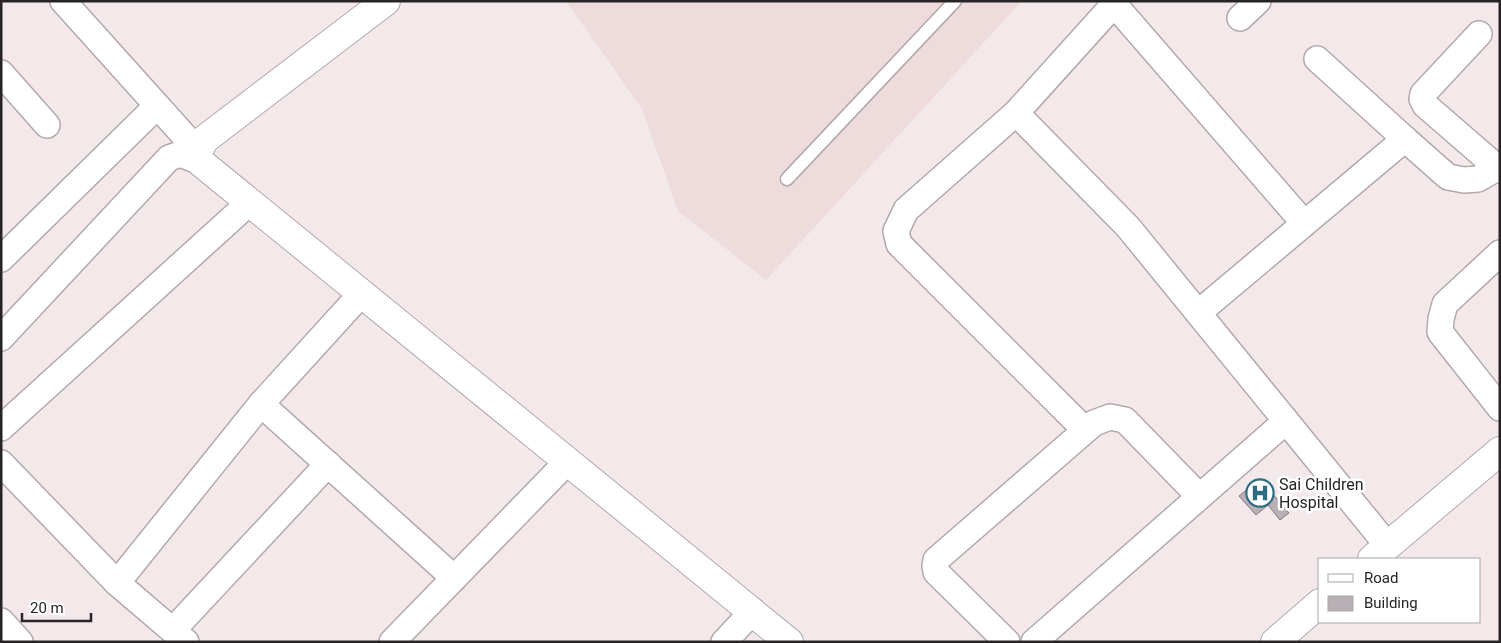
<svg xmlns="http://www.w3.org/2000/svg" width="1501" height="643" font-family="Roboto,sans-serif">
  <rect width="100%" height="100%" fill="#f4e9ea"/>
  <!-- built -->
  <path fill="#eedbdc" d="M566 1H1022L766 280 678 211 642 109Z"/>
  <!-- building -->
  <path fill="#b9b0b5" stroke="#80787d" d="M1260 479 1289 513 1280 520 1268 505 1256 515 1239 496Z"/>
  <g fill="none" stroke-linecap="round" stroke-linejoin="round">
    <!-- lane casing -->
    <g stroke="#b3a9aa" stroke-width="15">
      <path id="lane" d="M787 179 955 1"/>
    </g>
    <!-- street casing -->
    <g stroke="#b3a9aa" stroke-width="28">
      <g id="street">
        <path d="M63 1 198 151"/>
        <path d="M1114 4 1304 223"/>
        <path d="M1240 18 1258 1"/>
        <path d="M1479 34 1423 94 1422 99 1425 105 1500 170"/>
        <path d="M1 73 47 125"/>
        <path d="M1016 113 1128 227 1388 546"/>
        <path d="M1405 139 1448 177 1464 180 1478 179 1497 168"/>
        <path d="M1500 253 1445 304 1441 319 1440 332 1500 408"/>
        <path d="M1 259 157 106"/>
        <path d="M1198 313 1405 139 1317 59"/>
        <path d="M1 338 169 158 180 154 199 161"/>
        <path d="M261 404 454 578"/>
        <path d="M1 428 250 202"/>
        <path d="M1085 430 899 244 896 231 906 210 1016 113 1117 1"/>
        <path d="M1 463 117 583"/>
        <path d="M1 621 20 642"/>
        <path d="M173 630 328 464"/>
        <path d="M186 642 117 583 261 404 362 293"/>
        <path d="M392 642 568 461"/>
        <path d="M724 642 753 611"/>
        <path d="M1007 642 936 572 935 566 936 560 1094 423 1110 417 1125 420 1199 496"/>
        <path d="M1034 642 1286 421"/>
      </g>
    </g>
    <!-- secondary casing -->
    <g stroke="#b3a9aa" stroke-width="30">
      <g id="secondary">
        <path d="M386 1 205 139 198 151 199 161 789 642"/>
        <path d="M1372 559 1500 451"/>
        <path d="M1275 642 1320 603"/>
      </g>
    </g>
    <!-- lane -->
    <use href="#lane" stroke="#fff" stroke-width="12"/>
    <!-- street -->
    <use href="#street" stroke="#fff" stroke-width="25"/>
    <!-- secondary -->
    <use href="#secondary" stroke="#fff" stroke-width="28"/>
  </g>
  <!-- icons -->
  <defs>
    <g id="hospital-ring" transform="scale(1.4375)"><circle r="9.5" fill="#fff" stroke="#2d6d81" stroke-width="1.5"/><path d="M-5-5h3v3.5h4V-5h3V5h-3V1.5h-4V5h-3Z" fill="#2d6d81"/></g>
  </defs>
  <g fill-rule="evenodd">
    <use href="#hospital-ring" x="1260" y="493"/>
  </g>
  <g text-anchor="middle" stroke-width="5" stroke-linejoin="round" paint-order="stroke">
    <!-- poi labels -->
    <g font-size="16" fill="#282425" stroke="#fff" text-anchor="start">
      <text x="1279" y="490">Sai Children<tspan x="1279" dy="18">Hospital</tspan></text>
    </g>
  </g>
  <!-- border -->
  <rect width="1501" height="643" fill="none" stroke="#282425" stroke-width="5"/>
  <!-- legend -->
  <rect x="1318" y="558" width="162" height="65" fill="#ffffff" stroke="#a9a7a8"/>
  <rect x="1328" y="574" width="25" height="8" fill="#ffffff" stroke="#a9a7a8"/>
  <text x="1364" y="583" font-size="15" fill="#282425">Road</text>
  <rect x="1328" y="596" width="25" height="15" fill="#b9b0b5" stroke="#a9a7a8"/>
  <text x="1364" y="608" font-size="15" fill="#282425">Building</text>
  <!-- scale -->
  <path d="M22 613v8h69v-8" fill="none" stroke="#282425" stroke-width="2.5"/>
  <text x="30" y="613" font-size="15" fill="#282425" stroke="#ffffff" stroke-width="4" paint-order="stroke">20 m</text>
</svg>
